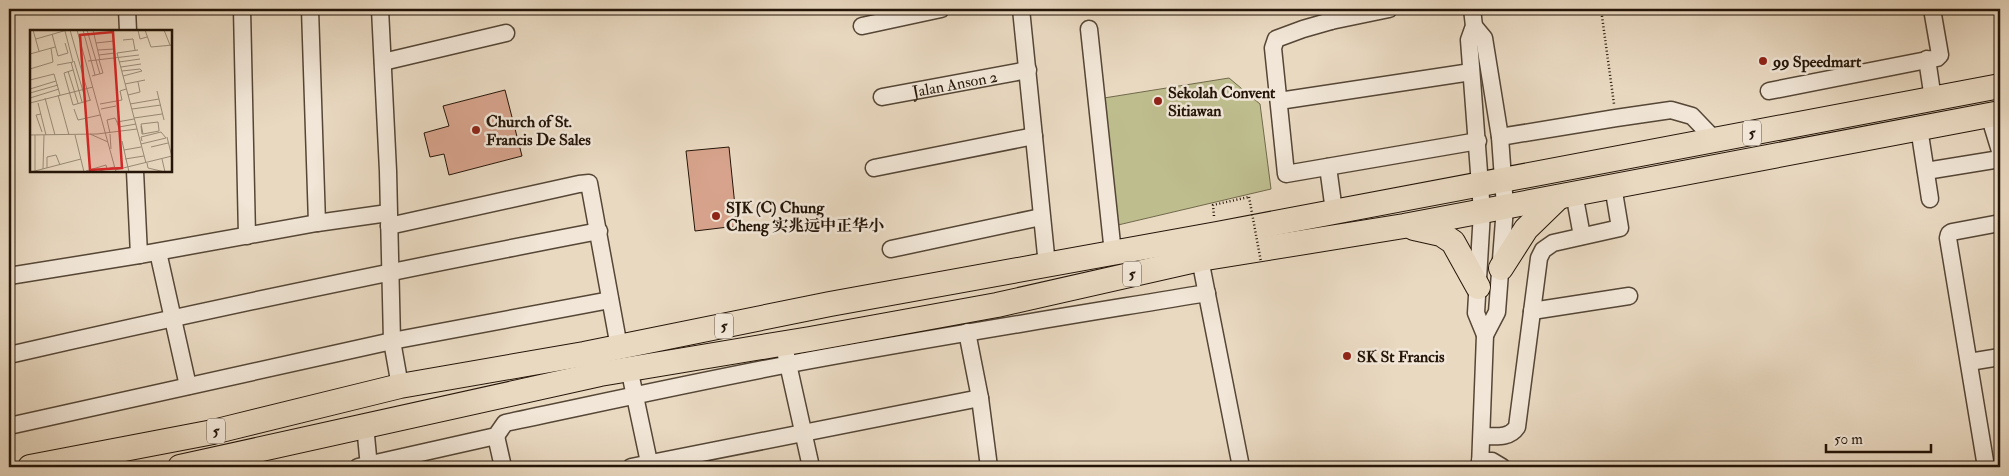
<svg xmlns="http://www.w3.org/2000/svg" width="2009" height="476" font-family="'IM FELL Double Pica','Noto Serif SC',serif">
  <rect width="100%" height="100%" fill="#e9d9c1"/>
  <filter id="stains"><feTurbulence type="fractalNoise" baseFrequency=".004" numOctaves="4"/><feColorMatrix values="0 0 0 0 .2 0 0 0 0 .09 0 0 0 0 .02 0 0 0 .5 -.17"/></filter>
  <radialGradient id="worn" r=".72"><stop offset=".6" stop-color="#630" stop-opacity="0"/><stop offset="1" stop-color="#630" stop-opacity=".3"/></radialGradient>
  <!-- green -->
  <path fill="#bebd8e" stroke="#71694b" d="M1229 78 1260 104 1271 189 1118 225 1104 98Z"/>
  <!-- building -->
  <g fill="#d7a38c" stroke="#241508">
    <path d="M505 90 522 156 449 175 444 154 430 157 424 133 449 126 443 106Z"/>
    <path d="M729 147 737 226 695 231 686 151Z"/>
  </g>
  <g fill="none" stroke-linecap="round" stroke-linejoin="round">
    <!-- minor casing -->
    <g stroke="#554636" stroke-width="19">
      <g id="minor">
        <path d="M127 9 128 31"/>
        <path d="M242 9 247 236"/>
        <path d="M310 9 317 223"/>
        <path d="M380 9 388 171 392 341 400 386"/>
        <path d="M1021 9 1047 265"/>
        <path d="M1329 9 1331 21 1389 9"/>
        <path d="M1472 9 1474 26 1469 40 1482 212 1476 313 1485 335 1480 467"/>
        <path d="M1331 21 1303 29 1276 39 1273 48 1286 174 1478 141"/>
        <path d="M862 26 941 9"/>
        <path d="M1474 26 1484 38 1500 137 1505 207 1497 312 1485 335"/>
        <path d="M1089 29 1113 253"/>
        <path d="M1927 59 1933 99"/>
        <path d="M383 62 506 33"/>
        <path d="M1769 91 1937 58 1940 55 1932 9"/>
        <path id="s1" d="M882 97 1028 70"/>
        <path d="M1279 101 1471 72"/>
        <path d="M1989 115 2000 151"/>
        <path d="M1919 128 1930 199"/>
        <path d="M1500 137 1616 118 1671 110 1692 116 1715 140"/>
        <path d="M1328 167 1334 211"/>
        <path d="M874 168 1034 136"/>
        <path d="M135 171 139 255"/>
        <path d="M1926 171 2000 159"/>
        <path d="M1574 193 1582 236"/>
        <path d="M389 226 579 184 589 183 619 347"/>
        <path d="M891 249 1041 217"/>
        <path d="M158 252 188 386"/>
        <path d="M1200 259 1241 467"/>
        <path d="M9 276 139 255 317 223 388 213"/>
        <path d="M1532 311 1629 296"/>
        <path d="M967 332 980 398 989 467"/>
        <path d="M9 355C205 310 401 269 599 231"/>
        <path d="M786 355 811 467"/>
        <path d="M1969 362 2000 357"/>
        <path d="M629 368 650 467"/>
        <path d="M365 425 369 467"/>
        <path d="M9 426 392 341 610 300"/>
        <path d="M496 436 503 467"/>
        <path d="M1482 436C1495 436 1509 439 1517 427L1539 258 1543 250 1553 243 1620 228 1613 186"/>
        <path d="M1480 461H1492L1502 467"/>
        <path d="M358 467 496 436 505 423C600 403 695 382 790 364 929 338 1068 316 1207 293"/>
        <path d="M631 467 980 398"/>
        <path d="M1986 467 1948 238 1949 234 1952 232 2000 223"/>
      </g>
    </g>
    <!-- highway casing -->
    <g stroke="#241508" stroke-width="26">
      <g id="highway">
        <path d="M1414 228 1441 234 1453 242 1478 287"/>
        <path d="M1501 268 1526 229 1559 197"/>
        <path d="M30 467 213 432 400 386 584 354 830 304 1217 234 2000 86"/>
        <path d="M180 467 600 374 810 339 997 305 1200 259 1404 226 2000 113"/>
      </g>
    </g>
    <!-- path -->
    <g stroke="#241508" stroke-width="2.5" stroke-dasharray="1 2.5" stroke-linecap="butt">
      <path d="M1601 9 1614 104"/>
      <path d="M1214 216 1213 205 1249 197"/>
    </g>
    <!-- minor -->
    <use href="#minor" stroke="#f1e6d7" stroke-width="16"/>
    <!-- highway -->
    <use href="#highway" stroke="#e9d9c1" stroke-width="24"/>
    <!-- path-bridge -->
    <path stroke="#241508" stroke-width="2.5" stroke-dasharray="1 2.5" stroke-linecap="butt" d="M1249 197 1261 262"/>
  </g>
  <!-- markers -->
  <g fill="#8f2418" stroke="#f1e6d7" stroke-width="2">
    <circle cx="1763" cy="61" r="5"/>
    <circle cx="1158" cy="101" r="5"/>
    <circle cx="476" cy="130" r="5"/>
    <circle cx="716" cy="216" r="5"/>
    <circle cx="1347" cy="356" r="5"/>
  </g>
  <g text-anchor="middle" stroke-width="5" stroke-linejoin="round" paint-order="stroke">
    <!-- shield labels -->
    <g fill="#f1e6d7" stroke="#625446" stroke-width="1">
      <rect x="1743" y="120.5" width="18" height="25" rx="4"/>
      <rect x="1123" y="261.5" width="18" height="25" rx="4"/>
      <rect x="715" y="313.5" width="18" height="25" rx="4"/>
      <rect x="207" y="418.5" width="18" height="25" rx="4"/>
    </g>
    <g font-size="15" font-weight="bold" fill="#241508">
      <text x="1752" y="138">5</text>
      <text x="1132" y="279">5</text>
      <text x="724" y="331">5</text>
      <text x="216" y="436">5</text>
    </g>
    <!-- poi labels -->
    <g font-size="16" font-weight="bold" fill="#241508" stroke="#f1e6d7" text-anchor="start">
      <text x="1773" y="67">99 Speedmart</text>
      <text x="1168" y="98">Sekolah Convent<tspan x="1168" dy="18">Sitiawan</tspan></text>
      <text x="486" y="127">Church of St.<tspan x="486" dy="18">Francis De Sales</tspan></text>
      <text x="726" y="213">SJK (C) Chung<tspan x="726" dy="18">Cheng 实兆远中正华小</tspan></text>
      <text x="1357" y="362">SK St Francis</text>
    </g>
    <!-- street labels -->
    <g font-size="16" fill="#241508" stroke="#f1e6d7">
      <text dy="6" stroke="none"><textPath href="#s1" startOffset="74">Jalan Anson 2</textPath></text>
    </g>
  </g>
  <!-- overview -->
  <g transform="translate(30 30)">
    <rect width="142" height="142" fill="#e9d9c1"/>
    <path fill="none" stroke="#9a8b77" stroke-width="1" d="M3 0 9 21M40 0 60 70M47 0 86 142M53 0 65 45M57 0 70 44M63 0 70 30M108 0 110 9 117 7M115 0 121 17 143 15M134 0 140 15M35 1 43 32M22 4 28 26 38 23 35 13M6 9 37 0M93 10 103 9 105 20M66 13 84 11M68 20 84 19M108 20 87 23 116 133M0 24 25 17M69 25 85 23M44 31 56 71M58 31 109 25M41 32 52 72M89 32 110 29M27 35 43 32M91 37 111 34M0 39 23 32 21 18M43 40 34 43 43 75 61 70M38 41 48 73M92 41 110 39 112 41 93 46M62 46 73 43 69 30M0 50 24 44 30 65M95 54 115 50M0 59 26 51M127 61 134 90M0 63 28 55M28 65 39 105M98 65 110 62 108 52M0 68 29 59M15 68 25 105M0 73 63 57M8 73 16 105M70 74 92 70 90 61 96 59M100 74 129 69M44 79 48 90 70 85M71 79 86 76M102 79 131 75M11 84 6 85 12 102M104 88 132 84M111 96 112 104H113L129 101V100L128 92 111 94 113 104M89 97 106 94M90 102 87 92 104 89M80 103 77 90 85 88 87 92M60 104 78 112M80 104 81 119M0 105 67 104 107 99M45 105 54 142M137 107 142 127M0 108V142M92 111 99 142M112 111 111 107 131 102 136 108M111 114 136 108M121 117 138 113M94 120 111 117M95 129 114 126M117 133 118 138 135 142 132 129M17 138V127L26 125 30 135M13 139 14 105M85 140 142 126M5 141V105M56 141 76 135 77 139M1 142 51 129M66 142 84 137"/>
    <path fill="#d62828" fill-opacity="0.15" stroke="#d62828" stroke-width="2.5" d="M83 2 92 138 60 140 50 5Z"/>
    <rect width="142" height="142" fill="none" stroke="#241508" stroke-width="2.5"/>
  </g>
  <!-- margin -->
  <rect width="2009" height="476" fill="none" stroke="#e9d9c1" stroke-width="30"/>
  <rect x="10" y="10" width="1989" height="456" fill="none" stroke="#241508" stroke-width="2.5"/>
  <rect x="15" y="15" width="1979" height="446" fill="none" stroke="#241508"/>
  <!-- scale -->
  <path d="M1826 444v8h105v-8" fill="none" stroke="#241508" stroke-width="2.5"/>
  <text x="1834" y="444" font-size="15" fill="#241508" stroke="#f1e6d7" stroke-width="4" paint-order="stroke">50 m</text>
  <rect width="100%" height="100%" filter="url(#stains)"/>
  <rect width="100%" height="100%" fill="url(#worn)"/>
</svg>
